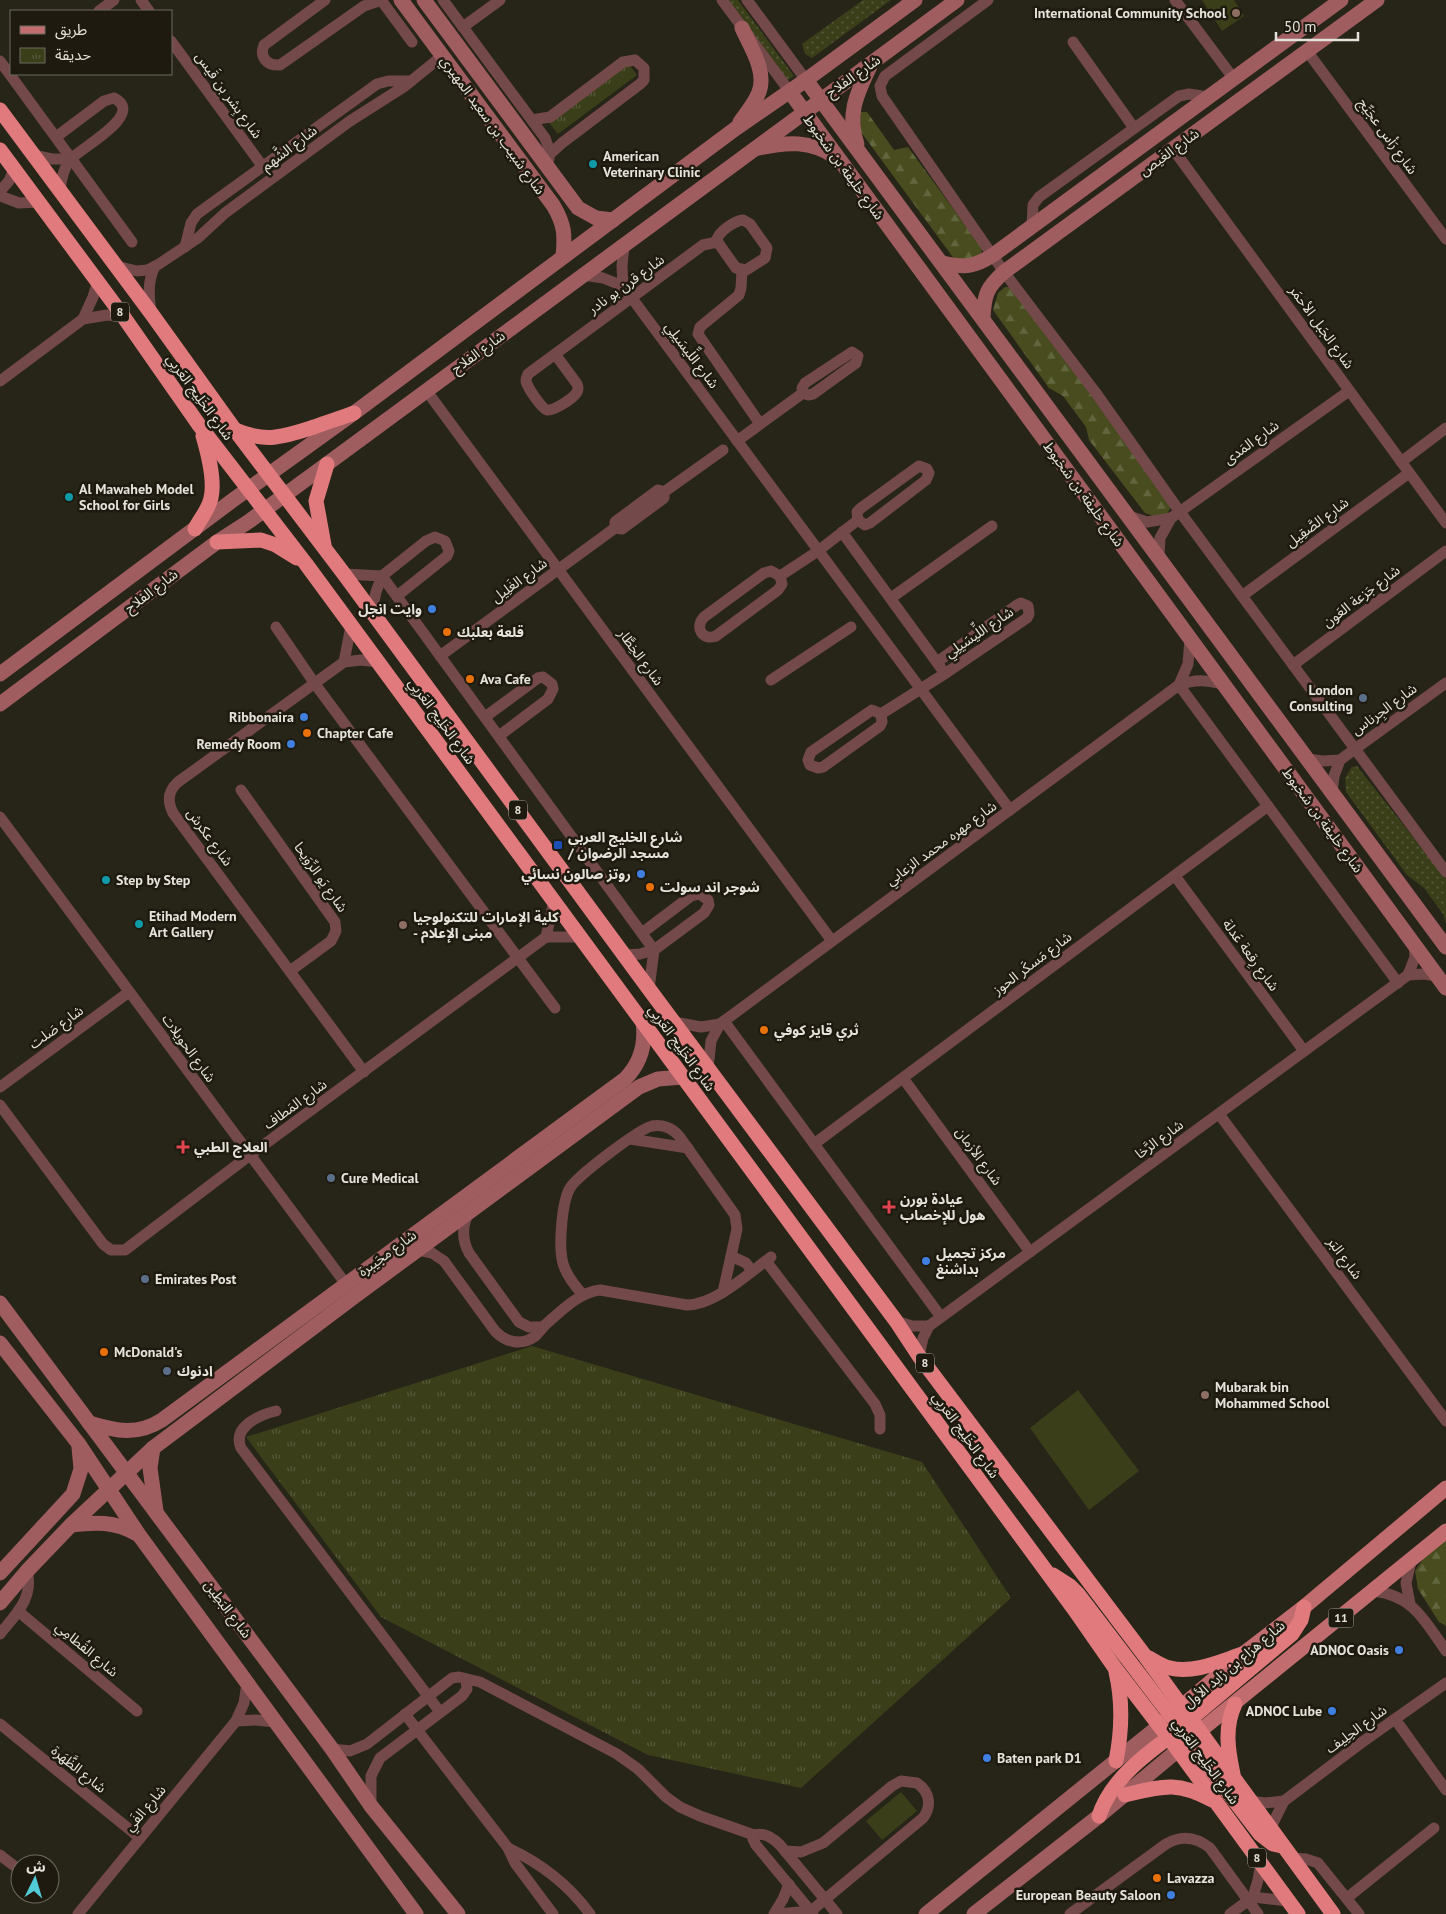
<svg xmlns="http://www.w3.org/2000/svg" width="1446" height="1914" font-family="'PT Sans','Noto Sans Arabic',sans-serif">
  <defs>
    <pattern id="grass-dots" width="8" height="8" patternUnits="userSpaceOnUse" patternTransform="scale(1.25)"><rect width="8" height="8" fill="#3b3f19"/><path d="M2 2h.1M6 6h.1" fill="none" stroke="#575a3a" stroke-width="1.8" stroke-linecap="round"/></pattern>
    <pattern id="forest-firs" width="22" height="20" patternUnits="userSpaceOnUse" patternTransform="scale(1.25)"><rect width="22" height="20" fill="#484c1e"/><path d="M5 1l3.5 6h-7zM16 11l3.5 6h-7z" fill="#62663e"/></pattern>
    <pattern id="park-tufts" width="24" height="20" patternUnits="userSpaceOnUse" patternTransform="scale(1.25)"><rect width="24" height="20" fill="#3b3f19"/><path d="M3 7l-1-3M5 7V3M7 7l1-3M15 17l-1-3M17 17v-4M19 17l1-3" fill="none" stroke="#575a3a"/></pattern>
  </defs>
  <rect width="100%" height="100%" fill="#272418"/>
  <!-- grass -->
  <g fill="url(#grass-dots)">
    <path d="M727 0H738L794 76 787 81Z"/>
    <path d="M863 0H891L812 58 805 54 802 44Z"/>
    <path d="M1357 766 1446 879V924L1443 914 1424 888 1407 875 1346 792 1345 778 1352 767Z"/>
  </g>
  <!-- forest -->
  <g fill="url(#forest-firs)">
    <path d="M859 112H867L894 150 908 147 982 248 981 258 955 260 858 128Z"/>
    <path d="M1005 287H1010L1115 426 1172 505 1166 516 1156 517 1145 513 1089 440 1086 427 1063 396 1049 388 993 310 998 293Z"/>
    <path d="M1446 1539V1626L1439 1622 1418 1589 1415 1571 1425 1556Z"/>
  </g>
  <!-- park -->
  <g fill="url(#park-tufts)">
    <path d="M625 59 637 75 558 134 545 118Z"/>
    <path d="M532 1346 922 1462 1011 1598 801 1788 648 1755 381 1617 246 1437Z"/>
  </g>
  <!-- pitch -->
  <g fill="#3b3f19">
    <path d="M1202 0H1234L1244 16 1222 31Z"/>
    <path d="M1078 1390 1139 1471 1089 1510 1030 1428Z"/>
    <path d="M901 1792 917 1811 882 1840 866 1821Z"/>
  </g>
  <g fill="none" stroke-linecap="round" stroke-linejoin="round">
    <!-- street -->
    <g stroke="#73494a" stroke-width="11">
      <path d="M141 0 149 11"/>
      <path d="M325 0 264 45C259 57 267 66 280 65L364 6 382 0"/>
      <path d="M381 0 412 42"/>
      <path d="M443 0 545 138 549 149V159"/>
      <path d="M722 0 790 92"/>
      <path d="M747 0 806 80"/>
      <path d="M988 0 885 76 880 86 882 96 1004 272 1096 393 1180 512 1446 872"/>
      <path d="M1175 0 1234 79"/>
      <path d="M99 11 114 0"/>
      <path d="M463 27 500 0"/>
      <path d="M171 41 263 167"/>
      <path d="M1073 42 1134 128"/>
      <path d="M1307 51 1446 239"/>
      <path d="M0 61 132 242"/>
      <path d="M532 120 550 117 623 62 635 60 644 68V80L640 84 562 143 549 155"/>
      <path d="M56 137 104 101 114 98C146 114 82 147 71 159 63 168 61 180 60 191"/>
      <path d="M1173 149 1446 523"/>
      <path d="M33 155 52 159H71"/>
      <path d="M0 191 9 181 14 169"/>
      <path d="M0 196 19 203 39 202"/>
      <path d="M743 220 750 224 767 248 765 258 746 270 736 268 719 244 717 239C720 231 734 221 743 220Z"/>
      <path d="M1032 227 1033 205 1039 197 1179 96 1189 94 1208 97"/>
      <path d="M185 247 191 223 197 214 377 84 388 81H411"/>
      <path d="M116 266 137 271 147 270 156 266 198 238 225 213 350 121 405 86 442 56"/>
      <path d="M742 270 741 288 739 295 700 327 698 334 760 424"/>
      <path d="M583 275 603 278 623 286 1010 810"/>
      <path d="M623 286 622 266 624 246"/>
      <path d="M151 313C149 296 147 282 155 266"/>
      <path d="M83 319 93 297 98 281"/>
      <path d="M852 352 858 356 856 363 813 394 808 395 803 393 802 388 805 383Z"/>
      <path d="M555 354 577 384C578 387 579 389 577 392 574 398 554 411 547 410 542 409 527 387 526 381 526 377 527 377 528 374L703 245 717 242"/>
      <path d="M0 381 83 319 107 315 123 316"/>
      <path d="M426 390 832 941"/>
      <path d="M737 441 803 393"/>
      <path d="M1401 462 1446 428"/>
      <path d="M919 466 927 469 929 473 926 480 870 523 865 525 858 520 857 512 861 508Z"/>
      <path d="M658 490 664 492V498L622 529 615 528V522Z"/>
      <path d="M664 492 723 450"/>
      <path d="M1129 516 1147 522 1171 518"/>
      <path d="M842 532 941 668"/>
      <path d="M1159 557 1160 538 1171 518 1349 391"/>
      <path d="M771 571 780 576 782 584 778 590 716 636C703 641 694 628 704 617L764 573Z"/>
      <path d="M344 574 382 576"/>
      <path d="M382 576 654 950"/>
      <path d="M780 576 818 551 858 520"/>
      <path d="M1242 596 1409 473"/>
      <path d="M891 598 992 526"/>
      <path d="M372 611 376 592 382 576 426 541 435 537 445 541 449 551 447 556 397 596"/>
      <path d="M276 627 315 684 555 1008"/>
      <path d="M440 656 615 528"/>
      <path d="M344 662 351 626"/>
      <path d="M1293 665 1446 551"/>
      <path d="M771 680 851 627"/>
      <path d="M1179 685 1398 983"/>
      <path d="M1179 685 1188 664 1190 639"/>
      <path d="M872 710 881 714 882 722 880 726 823 767 818 768 810 765 808 760 811 752Z"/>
      <path d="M881 714 946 673 1027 618 1029 614 1028 606 1021 603 1017 605 937 662"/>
      <path d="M485 717 538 678 543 677 552 684 553 689 548 699 499 736"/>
      <path d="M1307 759 1323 761 1340 760 1446 683"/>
      <path d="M241 790 335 922 336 931 331 941 290 971"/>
      <path d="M1332 793 1334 776 1340 760"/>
      <path d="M0 817 351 1291"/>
      <path d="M1175 876 1304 1051"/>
      <path d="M546 937 554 901"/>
      <path d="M625 955 640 954 654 950 704 913 709 905 708 900 700 894 691 896 642 933"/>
      <path d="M1408 975 1423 974 1437 976"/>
      <path d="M649 989 654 950"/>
      <path d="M724 1021 941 1317"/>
      <path d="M674 1022 701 1027 720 1024"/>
      <path d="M708 1069 711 1041 720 1024 1179 685C1195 679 1206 680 1222 684"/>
      <path d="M364 1072 173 813C167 801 168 791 178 782L344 662 361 660 378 662"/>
      <path d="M903 1078 1030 1252"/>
      <path d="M0 1087 129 992"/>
      <path d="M0 1105 103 1244 111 1250H125L250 1155 546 937H580"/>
      <path d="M1219 1114 1446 1421"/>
      <path d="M630 1139 688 1148"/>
      <path d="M814 1144 1268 806"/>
      <path d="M468 1214C462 1227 462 1240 469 1253L519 1322 529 1327H542"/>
      <path d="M418 1250 432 1253 444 1261 495 1331C505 1342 521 1346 534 1337 538 1334 541 1329 545 1325 560 1312 579 1292 600 1290L687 1305C715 1305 749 1273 771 1257"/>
      <path d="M731 1256 746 1263 752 1271"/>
      <path d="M766 1261 875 1404 880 1415V1429"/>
      <path d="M583 1295C574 1285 564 1272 562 1259 559 1243 562 1201 570 1188 577 1176 639 1129 652 1126 662 1124 672 1128 679 1136L735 1215 737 1229 723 1292"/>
      <path d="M896 1321 912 1326H928"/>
      <path d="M919 1356 923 1338 929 1326 1408 975 1415 957 1414 944"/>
      <path d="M276 1411C259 1415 232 1427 241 1448L440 1712"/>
      <path d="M1373 1591C1413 1595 1425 1621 1446 1651"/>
      <path d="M1410 1604 1406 1583 1411 1561"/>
      <path d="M18 1611 137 1711"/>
      <path d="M0 1634C16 1614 34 1598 27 1571"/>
      <path d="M405 1714 508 1848 515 1863 553 1914"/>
      <path d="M1395 1719 1446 1790"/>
      <path d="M236 1721 256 1720 275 1722"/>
      <path d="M0 1724 140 1838"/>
      <path d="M332 1749 350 1751 367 1744 452 1678 459 1677 480 1682 617 1754 638 1769 666 1797 680 1807 700 1816 754 1835C764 1832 773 1838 780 1845L837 1914"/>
      <path d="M1250 1801 1265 1803 1284 1801"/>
      <path d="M371 1806V1776L380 1758 462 1696 467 1689 466 1680"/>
      <path d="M1270 1829 1284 1801 1361 1743 1446 1683"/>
      <path d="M754 1835 753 1839 756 1845 813 1914"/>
      <path d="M508 1848C540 1863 569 1885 590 1914"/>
      <path d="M0 1855 17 1868"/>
      <path d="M1291 1858 1306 1859 1318 1863 1359 1914"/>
      <path d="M1253 1897 1288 1901"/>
      <path d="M1347 1898 1434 1828"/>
      <path d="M78 1914 236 1721 244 1703 247 1683"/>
      <path d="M774 1914 783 1899 789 1884"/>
      <path d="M777 1914 811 1911 923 1818C932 1806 930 1792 917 1783L901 1781 892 1786 823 1843 801 1852 785 1851"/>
      <path d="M1070 1914 1166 1844C1181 1835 1196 1837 1210 1848L1258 1914"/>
      <path d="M1230 1914 1253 1897 1258 1880 1261 1863"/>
    </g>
    <!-- secondary -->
    <g stroke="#9f5d5f" stroke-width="15">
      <path d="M401 0 553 205C565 225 565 235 563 257"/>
      <path d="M424 0 578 208 596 218 613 220"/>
      <path d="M806 80 1446 947"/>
      <path d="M790 92 1446 988"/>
      <path d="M740 122C747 112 755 103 759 92 767 71 750 46 742 28"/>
      <path d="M857 144C846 113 858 92 871 64"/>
      <path d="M759 148C786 142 811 140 835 157"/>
      <path d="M943 263C965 268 974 267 993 255L1341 0"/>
      <path d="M983 318C984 295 987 287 1004 272L1377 0"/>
      <path d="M0 674 233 500 354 413 735 129 806 80 915 0"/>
      <path d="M0 704 217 542 248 522 327 464 957 0"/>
      <path d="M0 1303 332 1749 371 1806 458 1914"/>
      <path d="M0 1343 78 1443 139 1535 416 1914"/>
      <path d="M89 1423C116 1431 137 1436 162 1420L625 1079C641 1063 646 1044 643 1022"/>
      <path d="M153 1448 150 1468 156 1511"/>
      <path d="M71 1525C95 1522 115 1521 137 1534"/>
      <path d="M0 1573 73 1494 81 1469 79 1447"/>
      <path d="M0 1603 27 1571 71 1525 153 1448 355 1296 639 1087 658 1079 683 1077"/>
      <path d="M926 1914 1159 1726"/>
      <path d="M974 1914 1099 1816 1178 1750"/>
    </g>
    <!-- primary -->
    <g stroke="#c16c6e" stroke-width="15">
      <path d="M1159 1726 1243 1654 1304 1607 1446 1488"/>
      <path d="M1190 1739 1446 1531"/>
    </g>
    <!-- highway -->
    <g stroke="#e07a7d" stroke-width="15">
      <path d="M0 110 151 313 235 430 344 574 649 989 896 1321 919 1356 1145 1656 1333 1914"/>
      <path d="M0 150 123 316 199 425 306 564 1074 1609 1115 1668 1178 1750 1298 1914"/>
      <path d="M235 430C266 443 283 437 314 427 327 422 341 418 354 413"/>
      <path d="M195 529C200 519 209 509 211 498 215 481 208 453 203 436"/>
      <path d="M217 542 261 540 276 545 297 558"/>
      <path d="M324 545 316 501 327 464"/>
      <path d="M1053 1575 1070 1586 1078 1594 1171 1716 1182 1725 1200 1731"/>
      <path d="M1149 1658C1156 1662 1163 1667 1170 1668 1194 1674 1221 1661 1243 1654"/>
      <path d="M1116 1672C1123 1702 1122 1731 1116 1761"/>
      <path d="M1176 1728 1181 1731 1260 1834 1273 1844 1282 1846"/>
      <path d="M1178 1750 1179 1738 1187 1722 1292 1634 1301 1620 1304 1607"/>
      <path d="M1233 1774C1228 1751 1224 1727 1235 1704"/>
      <path d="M1125 1795C1163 1786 1177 1781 1212 1800"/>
      <path d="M1099 1816C1111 1779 1146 1754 1176 1732"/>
    </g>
  </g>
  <!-- markers -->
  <g fill="#8d6e63" stroke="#1e1a0f" stroke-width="2">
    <circle cx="1236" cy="13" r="5"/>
    <circle cx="403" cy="925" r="5"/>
    <circle cx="1205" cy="1395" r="5"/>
  </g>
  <g fill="#0f9aa8" stroke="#1e1a0f" stroke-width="2">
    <circle cx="593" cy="164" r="5"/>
    <circle cx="69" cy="497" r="5"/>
    <circle cx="106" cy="880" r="5"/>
    <circle cx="139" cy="924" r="5"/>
  </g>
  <g fill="#3f7fe0" stroke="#1e1a0f" stroke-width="2">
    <circle cx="432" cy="609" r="5"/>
    <circle cx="304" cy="717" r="5"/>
    <circle cx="291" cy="744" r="5"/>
    <circle cx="641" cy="874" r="5"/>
    <circle cx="926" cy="1261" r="5"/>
    <circle cx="1399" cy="1650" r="5"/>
    <circle cx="1332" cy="1711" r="5"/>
    <circle cx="987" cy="1758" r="5"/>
    <circle cx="1171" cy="1895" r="5"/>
  </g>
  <g fill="#e8710a" stroke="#1e1a0f" stroke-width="2">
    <circle cx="447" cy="632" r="5"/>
    <circle cx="470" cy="679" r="5"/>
    <circle cx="307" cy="733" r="5"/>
    <circle cx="650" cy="887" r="5"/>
    <circle cx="764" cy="1030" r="5"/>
    <circle cx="104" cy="1352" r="5"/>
    <circle cx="1157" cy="1878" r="5"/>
  </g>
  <g fill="#5c6f8a" stroke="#1e1a0f" stroke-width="2">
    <circle cx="1363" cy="698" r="5"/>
    <circle cx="331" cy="1178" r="5"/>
    <circle cx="145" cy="1279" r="5"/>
    <circle cx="167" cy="1371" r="5"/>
  </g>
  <rect fill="#1a4fb4" stroke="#1e1a0f" stroke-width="2" x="553" y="840" width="10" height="10" rx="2.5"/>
  <g fill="#e0444e" stroke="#1e1a0f" stroke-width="2">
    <path d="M180.5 1139.5h5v5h5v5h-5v5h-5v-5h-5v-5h5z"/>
    <path d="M886.5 1199.5h5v5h5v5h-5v5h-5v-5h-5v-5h5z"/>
  </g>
  <g text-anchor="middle" stroke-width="5" stroke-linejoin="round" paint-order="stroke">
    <!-- shield labels -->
    <g fill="#1e1a0f" stroke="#a9a69d" stroke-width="1">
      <rect x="111" y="302.5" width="18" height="19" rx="4"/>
      <rect x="509" y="800.5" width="18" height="19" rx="4"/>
      <rect x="916" y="1353.5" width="18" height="19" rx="4"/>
      <rect x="1328.5" y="1608.5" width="25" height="19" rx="4"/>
      <rect x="1248" y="1848.5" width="18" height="19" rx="4"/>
    </g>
    <g font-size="12" font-weight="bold" fill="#e4e2da">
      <text x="120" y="316">8</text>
      <text x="518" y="814">8</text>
      <text x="925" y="1367">8</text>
      <text x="1341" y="1622">11</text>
      <text x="1257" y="1862">8</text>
    </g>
    <!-- poi labels -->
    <g font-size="14" font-weight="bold" fill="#e4e2da" stroke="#1e1a0f" text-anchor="start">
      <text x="1226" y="18" text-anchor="end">International Community School</text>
      <text x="603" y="161">American<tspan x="603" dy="16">Veterinary Clinic</tspan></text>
      <text x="79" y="494">Al Mawaheb Model<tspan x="79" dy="16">School for Girls</tspan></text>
      <text x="422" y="614" text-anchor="end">وايت انجل</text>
      <text x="457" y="637">قلعة بعلبك</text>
      <text x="480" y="684">Ava Cafe</text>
      <text x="1353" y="695" text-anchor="end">London<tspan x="1353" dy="16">Consulting</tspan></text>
      <text x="294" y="722" text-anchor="end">Ribbonaira</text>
      <text x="317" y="738">Chapter Cafe</text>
      <text x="281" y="749" text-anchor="end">Remedy Room</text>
      <text x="568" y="842">شارع الخليج العربي<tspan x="568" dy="16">/ مسجد الرضوان</tspan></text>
      <text x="631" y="879" text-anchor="end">روتز صالون نسائي</text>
      <text x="116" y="885">Step by Step</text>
      <text x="660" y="892">شوجر اند سولت</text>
      <text x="149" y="921">Etihad Modern<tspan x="149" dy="16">Art Gallery</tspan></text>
      <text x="413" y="922">كلية الإمارات للتكنولوجيا<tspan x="413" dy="16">- مبنى الإعلام</tspan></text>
      <text x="774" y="1035">ثري قايز كوفي</text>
      <text x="194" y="1152">العلاج الطبي</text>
      <text x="341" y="1183">Cure Medical</text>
      <text x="900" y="1204">عيادة بورن<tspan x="900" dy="16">هول للإخصاب</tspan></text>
      <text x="936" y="1258">مركز تجميل<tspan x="936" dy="16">بداشنغ</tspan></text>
      <text x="155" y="1284">Emirates Post</text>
      <text x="114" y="1357">McDonald's</text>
      <text x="177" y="1376">ادنوك</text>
      <text x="1215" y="1392">Mubarak bin<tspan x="1215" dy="16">Mohammed School</tspan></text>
      <text x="1389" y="1655" text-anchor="end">ADNOC Oasis</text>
      <text x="1322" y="1716" text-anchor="end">ADNOC Lube</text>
      <text x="997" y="1763">Baten park D1</text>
      <text x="1167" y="1883">Lavazza</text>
      <text x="1161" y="1900" text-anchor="end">European Beauty Saloon</text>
    </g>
    <!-- street labels -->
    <g font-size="14" fill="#e4e2da" stroke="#1e1a0f">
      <text transform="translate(853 76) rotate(-35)" y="5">شارع الفلاح</text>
      <text transform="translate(229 95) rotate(54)" y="5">شارع بِشر بن قَيس</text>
      <text transform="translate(493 125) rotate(54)" y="5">شارع شبيب بن سعيد المهيري</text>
      <text transform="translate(1388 136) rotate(54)" y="5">شارع رَأس عجَيِّج</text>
      <text transform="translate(289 148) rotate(-37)" y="5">شارع الشَّهم</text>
      <text transform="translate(1169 152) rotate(-36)" y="5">شارع الغَيص</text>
      <text transform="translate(844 167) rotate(54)" y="5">شارع خليفة بن شخبوط</text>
      <text transform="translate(626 284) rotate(-36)" y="5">شارع قرن بو نادر</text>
      <text transform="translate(1322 327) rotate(54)" y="5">شارع الجَبل الأحمَر</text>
      <text transform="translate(478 352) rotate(-36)" y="5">شارع الفلاح</text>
      <text transform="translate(692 355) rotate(53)" y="5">شارع اللِّيسَيلِي</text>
      <text transform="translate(200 397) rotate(54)" y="5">شارع الخَلِيج العَربِي</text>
      <text transform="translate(1251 442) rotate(-36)" y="5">شارع المَدى</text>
      <text transform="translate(1084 494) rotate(54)" y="5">شارع خليفة بن شخبوط</text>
      <text transform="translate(1317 522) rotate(-36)" y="5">شارع الصَّقِيل</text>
      <text transform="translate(519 580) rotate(-36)" y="5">شارع الغَلِيل</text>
      <text transform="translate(151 591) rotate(-37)" y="5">شارع الفلاح</text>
      <text transform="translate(1361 596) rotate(-37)" y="5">شارع جَزعة العَون</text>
      <text transform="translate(979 632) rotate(-34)" y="5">شارع اللِّيسَيلِي</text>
      <text transform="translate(641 657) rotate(54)" y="5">شارع الخِطَّار</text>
      <text transform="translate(1384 709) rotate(-36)" y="5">شارع الجِرناس</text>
      <text transform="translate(442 721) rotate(54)" y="5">شارع الخَلِيج العَربِي</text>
      <text transform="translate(1323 820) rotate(54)" y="5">شارع خليفة بن شخبوط</text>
      <text transform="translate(210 837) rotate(54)" y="5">شارع عكرش</text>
      <text transform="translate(941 843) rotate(-36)" y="5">شارع مهره محمد الزعابي</text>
      <text transform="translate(321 877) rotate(55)" y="5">شارع يَو الرِّوَيحا</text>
      <text transform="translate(1251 955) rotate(54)" y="5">شارع رِقعة عَدلة</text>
      <text transform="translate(1032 963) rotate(-37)" y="5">شارع مَسكَر الحوز</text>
      <text transform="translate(56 1027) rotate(-36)" y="5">شارع صَلت</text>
      <text transform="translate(189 1048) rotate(54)" y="5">شارع الحويلات</text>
      <text transform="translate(682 1048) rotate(54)" y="5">شارع الخَلِيج العَربِي</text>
      <text transform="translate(295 1104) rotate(-36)" y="5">شارع المَطاف</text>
      <text transform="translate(1159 1139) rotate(-36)" y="5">شارع الرَّخا</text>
      <text transform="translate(979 1156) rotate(54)" y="5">شارع الأزمان</text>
      <text transform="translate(387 1253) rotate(-36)" y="5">شارع مجَيبرة</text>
      <text transform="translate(1345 1258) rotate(54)" y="5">شارع البَر</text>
      <text transform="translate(966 1435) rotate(54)" y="5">شارع الخَلِيج العَربِي</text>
      <text transform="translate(228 1609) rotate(53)" y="5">شارع البَطِين</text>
      <text transform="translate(87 1649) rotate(40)" y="5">شارع القُطامِي</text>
      <text transform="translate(1234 1664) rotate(-40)" y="5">شارع هزاع بن زايد الأول</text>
      <text transform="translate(1356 1729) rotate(-36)" y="5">شارع الحِلِيف</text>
      <text transform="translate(1206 1761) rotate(54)" y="5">شارع الخَلِيج العَربِي</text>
      <text transform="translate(79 1769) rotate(39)" y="5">شارع الظَّهَرة</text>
      <text transform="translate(145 1808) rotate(-50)" y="5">شارع الفَي</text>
    </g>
  </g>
  <!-- legend -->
  <rect x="10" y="10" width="162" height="65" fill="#1e1a0f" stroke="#6d6a60"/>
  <rect x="20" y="26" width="25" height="8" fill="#c16c6e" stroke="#6d6a60"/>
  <text x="55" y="35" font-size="15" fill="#e4e2da">طريق</text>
  <rect x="20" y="48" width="25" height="15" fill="url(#park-tufts)" stroke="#6d6a60"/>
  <text x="55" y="60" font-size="15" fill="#e4e2da">حديقة</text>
  <!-- north arrow -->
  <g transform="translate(35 1879) rotate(5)"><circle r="24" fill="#1e1a0f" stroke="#6d6a60"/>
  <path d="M0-4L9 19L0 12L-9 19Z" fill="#52cbd8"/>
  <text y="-8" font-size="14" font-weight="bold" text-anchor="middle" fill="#e4e2da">ش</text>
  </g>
  <!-- scale -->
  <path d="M1276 32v8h82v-8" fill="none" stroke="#e4e2da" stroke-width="2.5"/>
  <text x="1284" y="32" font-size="15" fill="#e4e2da" stroke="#1e1a0f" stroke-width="4" paint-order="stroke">50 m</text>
</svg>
